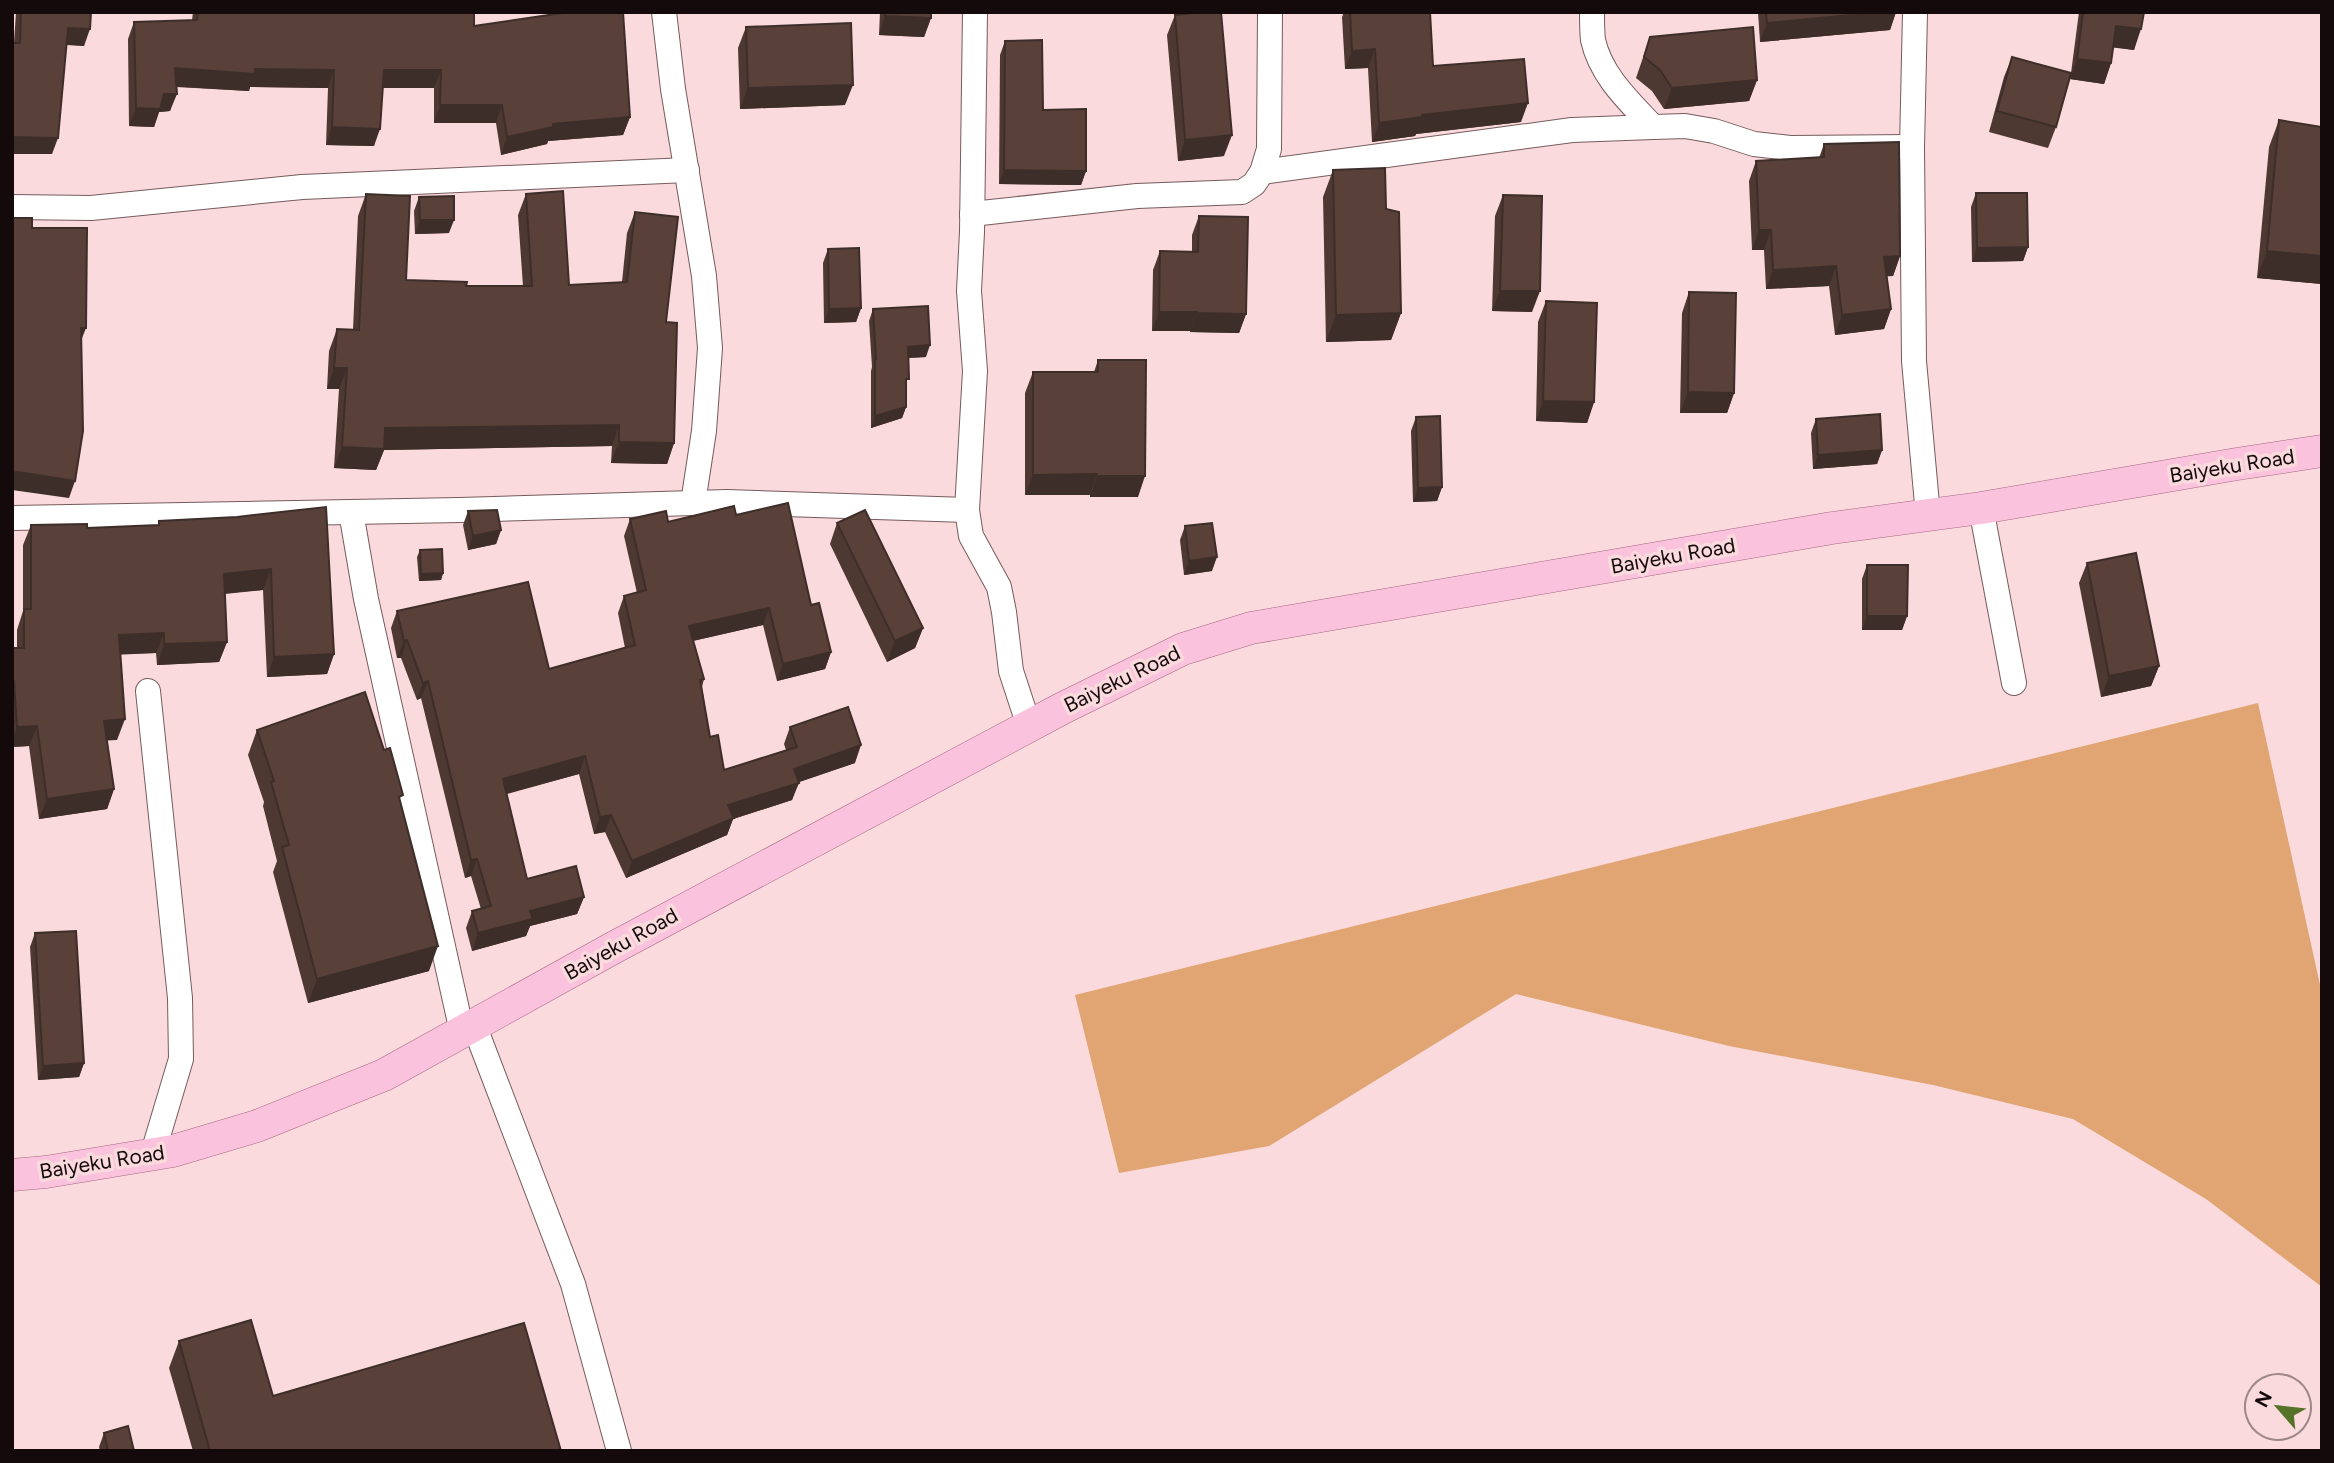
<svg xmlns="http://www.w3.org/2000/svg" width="2334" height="1463" font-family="Figtree,sans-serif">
  <rect width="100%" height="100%" fill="#fadadc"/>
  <!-- green -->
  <path fill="#e1a473" d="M2258 703 2322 994V1287L2206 1199 2073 1119 1933 1085 1729 1046 1516 994 1269 1146 1119 1173 1075 995Z"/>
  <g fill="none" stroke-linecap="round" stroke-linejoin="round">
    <!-- minor casing -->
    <g stroke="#765b5d" stroke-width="26">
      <g id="minor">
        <path d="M664 12 673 89 704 276 710 348 704 431 693 503"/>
        <path d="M975 12 972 232 969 291 975 371 967 510 971 536 999 587 1004 612 1011 671 1029 726"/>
        <path d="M1592 12C1592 21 1592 31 1593 40 1601 76 1629 101 1653 127"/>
        <path d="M1915 12 1912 147 1914 361 1928 515"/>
        <path d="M1262 172 1572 130 1653 127 1685 126 1714 131 1754 144 1790 148 1912 147"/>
        <path d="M12 207 91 208 302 187 687 170"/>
        <path d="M972 214 1137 196 1242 192 1254 184 1262 172 1269 149 1270 12"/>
        <path d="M1981 508 2014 683"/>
        <path d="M351 512 366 599 462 1032"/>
        <path d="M12 518 460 510 727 502 967 510"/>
        <path d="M148 691 180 998 181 1059 152 1156"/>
        <path d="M474 1025 573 1284 619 1451"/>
      </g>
    </g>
    <!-- major casing -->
    <g stroke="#a76784" stroke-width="33">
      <path id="major" d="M12 1175 46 1172 173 1151 257 1126 384 1075 613 948 1063 708 1183 649 1251 628 1832 528 1981 508 2237 464 2322 451"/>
    </g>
    <!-- minor -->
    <use href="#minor" stroke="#fff" stroke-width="24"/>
    <!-- major -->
    <use href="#major" stroke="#fac2dc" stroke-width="32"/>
  </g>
  <!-- wall -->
  <g fill="#4d3832">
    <path d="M16 12H91L84 46 66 45 52 154H12V43H14Z"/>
    <path d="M193 12H474V26L630 117 623 135 548 141 547 144 501 155 496 123H434V88H383L374 146 326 145 328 88 250 87 249 91 176 87 170 111 159 112 154 127 129 126 128 39 134 22 192 20Z"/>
    <path d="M880 12H931V18L924 37 879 35Z"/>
    <path d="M1344 12H1430L1433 66 1521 122 1416 134 1415 136 1372 142 1368 68 1345 69 1342 17Z"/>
    <path d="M1758 12H1896L1890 30 1760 42Z"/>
    <path d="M2079 12H2144L2134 50 2113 47 2111 63 2104 84 2070 79 2056 127 2048 148 1989 132 2004 77 2012 57 2071 73Z"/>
    <path d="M1175 15 1224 156 1178 161 1167 35Z"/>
    <path d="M746 27 845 105 740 109 738 48Z"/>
    <path d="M1650 37 1757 80 1749 101 1664 109 1652 91 1636 78Z"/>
    <path d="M1005 41 1043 110 1086 171 1081 185 999 184 1000 55Z"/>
    <path d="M2279 120 2322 127V284L2257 278 2269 147Z"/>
    <path d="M1824 144 1900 256 1893 276H1887L1891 309 1884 329 1835 335 1829 286 1766 289 1764 250H1752L1749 181 1756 161 1819 158Z"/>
    <path d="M1333 170 1386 209 1401 313 1391 340 1326 342 1323 197Z"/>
    <path d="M1976 193 2028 247 2023 261 1972 262 1971 207Z"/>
    <path d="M366 194 406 280 466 286H523L518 215 526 194 569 285 622 282 627 233 635 212 666 322 674 443 667 464 611 463 612 446 384 450 376 470 334 468 339 389H327L329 351 337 329 353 330 358 216Z"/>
    <path d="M1503 195 1532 312 1492 311 1495 216Z"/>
    <path d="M419 197 449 233 415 234 414 211Z"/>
    <path d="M1199 216 1246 314 1239 333 1190 332V331H1152L1153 270 1160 251 1192 252V235Z"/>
    <path d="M828 249 861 308 856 322 824 323 823 263Z"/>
    <path d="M1689 292 1734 393 1727 413H1680L1682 313Z"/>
    <path d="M1546 301 1594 402 1587 423 1536 421 1538 322Z"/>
    <path d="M873 309 926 357 909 358 906 388V407L902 418 871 428V371L872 367 869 321Z"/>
    <path d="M1098 360 1138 497H1090V495H1025V393L1033 372H1094Z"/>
    <path d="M1416 417 1442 487 1437 501 1413 502 1411 431Z"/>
    <path d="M1816 419 1882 450 1877 464 1813 469 1811 433Z"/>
    <path d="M468 511 501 530 496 544 468 550 463 525Z"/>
    <path d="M736 515 811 605 831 652 825 669 777 681 763 625 693 641 704 679 702 687 710 737 724 770 786 750 784 744 790 727 855 763 798 782 792 800 733 819 727 835 626 878 605 832 594 834 579 774 507 794 527 879 584 897 577 914 530 926 526 936 472 951 466 928 472 911 481 909 471 876 465 878 421 698 417 700 401 658H397L391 628 397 611 549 669 625 648 618 613 624 596 637 593 624 536 630 519 668 522Z"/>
    <path d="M237 517 334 654 327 674 267 677 263 590 225 594 227 642 219 662 157 665 156 653 120 654 117 740H107L114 789 107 809 39 819 29 746 12 747V648H17V630L23 611V545L31 525 87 528 158 525 159 521Z"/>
    <path d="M837 523 923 628 915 648 887 662 830 544Z"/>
    <path d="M1185 526 1212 571 1184 575 1180 540Z"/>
    <path d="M420 550 443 573 441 580 419 581 417 557Z"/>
    <path d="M2087 563 2159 666 2151 686 2101 697 2079 583Z"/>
    <path d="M1867 565 1907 616 1902 630H1862V579Z"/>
    <path d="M257 730 400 803 429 971 308 1003 273 872 277 861 263 806 264 802 248 755Z"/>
    <path d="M35 933 84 1063 79 1077 38 1080 30 947Z"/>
    <path d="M179 1341 273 1396 561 1451H193L169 1368Z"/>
    <path d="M104 1433 134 1451H100L99 1447Z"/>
  </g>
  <!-- shaded-wall -->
  <g fill="#3e2e29">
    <path d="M1882 12H1896L1890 30 1760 42 1767 23Z"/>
    <path d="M885 16 931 18 924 37 879 35Z"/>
    <path d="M2116 26 2141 29 2134 50 2109 47Z"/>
    <path d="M68 28 90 29 84 46 62 44Z"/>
    <path d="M1375 49 1368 68 1345 69 1352 51Z"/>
    <path d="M2077 59 2111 63 2104 84 2070 79Z"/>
    <path d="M175 68 255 69 334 70 328 88 250 87 249 91 168 86Z"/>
    <path d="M384 70H441L434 88H378Z"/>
    <path d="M1757 80 1749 101 1664 109 1672 88Z"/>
    <path d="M853 85 845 105 740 109 748 88Z"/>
    <path d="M164 94H177L170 111 159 112 154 127 129 126 136 108Z"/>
    <path d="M1528 103 1521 122 1416 134 1415 136 1372 142 1379 123 1422 115Z"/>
    <path d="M440 105H502L496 123H434Z"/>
    <path d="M630 117 623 135 548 141 547 144 501 155 507 137 553 124Z"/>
    <path d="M332 127 380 129 374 146 326 145Z"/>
    <path d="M1232 135 1224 156 1178 161 1185 140Z"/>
    <path d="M12 137 58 138 52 154H12Z"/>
    <path d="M1004 170 1086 171 1081 185 999 184Z"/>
    <path d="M420 220H454L449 233 415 234Z"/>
    <path d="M1759 230H1771L1764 250H1752Z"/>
    <path d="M2028 247 2023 261 1972 262 1977 248Z"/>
    <path d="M2267 251 2322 256V284L2257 278Z"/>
    <path d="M1900 256 1893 276 1877 277 1884 257Z"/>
    <path d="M1836 266 1829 286 1766 289 1773 270Z"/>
    <path d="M1500 291H1540L1532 312 1492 311Z"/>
    <path d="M861 308 856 322 824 323 829 309Z"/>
    <path d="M1891 309 1884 329 1835 335 1842 315Z"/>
    <path d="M1159 312H1197L1190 331H1152Z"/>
    <path d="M1197 313 1246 314 1239 333 1190 332Z"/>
    <path d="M1401 313 1391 340 1326 342 1336 315Z"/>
    <path d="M81 328H86L79 346Z"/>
    <path d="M930 345 926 357 904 358 908 347Z"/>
    <path d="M334 368H347L339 389H327Z"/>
    <path d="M1688 392 1734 393 1727 413H1680Z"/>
    <path d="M1543 401 1594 402 1587 423 1536 421Z"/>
    <path d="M906 407 902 418 871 428 875 416Z"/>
    <path d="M619 425 612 446 384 450 376 470 334 468 342 447 385 428Z"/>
    <path d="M619 442 674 443 667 464 611 463Z"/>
    <path d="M1882 450 1877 464 1813 469 1818 455Z"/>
    <path d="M18 472 75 481 69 498 12 490V473Z"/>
    <path d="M1097 474 1090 495H1025L1033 475Z"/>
    <path d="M1097 476H1145L1138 497H1090Z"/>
    <path d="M1442 487 1437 501 1413 502 1418 488Z"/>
    <path d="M501 530 496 544 468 550 473 536Z"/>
    <path d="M1217 557 1212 571 1184 575 1189 561Z"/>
    <path d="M271 569 263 590 217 594 224 574Z"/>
    <path d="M443 573 441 580 419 581 421 574Z"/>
    <path d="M769 608 763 625 683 643 689 626Z"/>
    <path d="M1867 616H1907L1902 630H1862Z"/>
    <path d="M923 628 915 648 887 662 895 641Z"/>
    <path d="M164 633 156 653 112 655 119 635Z"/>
    <path d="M407 640 401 658H397L404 641Z"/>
    <path d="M227 642 219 662 157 665 164 644Z"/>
    <path d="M831 652 825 669 777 681 783 664Z"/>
    <path d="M334 654 327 674 267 677 274 657Z"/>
    <path d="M2159 666 2151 686 2101 697 2109 676Z"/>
    <path d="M428 681 421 698 417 700 423 683Z"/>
    <path d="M125 719 117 740 97 741 104 721Z"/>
    <path d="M37 726 29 746 12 747V741L17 727Z"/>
    <path d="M861 745 855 763 788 786 794 769Z"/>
    <path d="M585 756 579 774 497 796 503 779Z"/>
    <path d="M799 783 792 800 733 819 727 835 626 878 632 861 728 805Z"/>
    <path d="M114 789 107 809 39 819 47 799Z"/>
    <path d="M611 815 605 832 594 834 600 817Z"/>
    <path d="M477 859 471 876 465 878 471 860Z"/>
    <path d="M584 897 577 914 530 926 526 936 472 951 478 933 530 911Z"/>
    <path d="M438 946 429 971 308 1003 317 979Z"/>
    <path d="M84 1063 79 1077 38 1080 43 1066Z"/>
  </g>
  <!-- building -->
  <g fill="#59413a" stroke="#3e2e29" stroke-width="2">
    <path d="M21 12H91L90 29 68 28 58 138 12 137V43H20Z"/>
    <path d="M198 12H474V26L569 12H623L630 117 553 124V127L507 137 502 105H440L441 70H384L380 129 332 127 334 70 255 69V74L175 68 177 94H164L160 109 136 108 134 22 197 20Z"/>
    <path d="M885 12H931V18L885 16Z"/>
    <path d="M1204 12H1221L1232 135 1185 140 1175 15Z"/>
    <path d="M1350 12H1430L1433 66 1524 59 1528 103 1422 115V117L1379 123 1375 49 1352 51Z"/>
    <path d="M1766 12H1882L1767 23Z"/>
    <path d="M2083 12H2144L2141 29 2116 26 2111 63 2077 59Z"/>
    <path d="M851 23 853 85 748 88 746 27Z"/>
    <path d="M1753 27 1757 80 1672 88 1660 70 1644 57 1650 37Z"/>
    <path d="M1042 40 1043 110 1086 109V171L1004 170 1005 41Z"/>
    <path d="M2012 57 2071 73 2056 127 1997 111Z"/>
    <path d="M2279 120 2322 127V256L2267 251Z"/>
    <path d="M1899 142 1900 256 1884 257 1891 309 1842 315 1836 266 1773 270 1771 230H1759L1756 161 1824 157V144Z"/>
    <path d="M1385 168 1386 209 1399 212 1401 313 1336 315 1333 170Z"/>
    <path d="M563 191 569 285 627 282 635 212 678 217 666 322 677 323 674 443 619 442V425L385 428 384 449 342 447 347 368H334L337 329 359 330 366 194 410 196 406 280 467 282 466 286H532L526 194Z"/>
    <path d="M1976 193H2027L2028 247 1977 248Z"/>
    <path d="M1503 195 1542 196 1540 291H1500Z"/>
    <path d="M454 196V220H420L419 197Z"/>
    <path d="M1199 216 1248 217 1246 314 1197 313V312H1159L1160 251 1198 252Z"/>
    <path d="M12 218H32V228H87L86 328H81L83 431 75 481 18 472 12 473Z"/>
    <path d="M859 248 861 308 829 309 828 249Z"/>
    <path d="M1689 292 1736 293 1734 393 1688 392Z"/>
    <path d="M1546 301 1597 303 1594 402 1543 401Z"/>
    <path d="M928 306 930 345 908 347 909 379H906V407L875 416V359H876L873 309Z"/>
    <path d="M1098 360H1146L1145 476H1097V474L1033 475V372H1098Z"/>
    <path d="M1880 414 1882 450 1818 455 1816 419Z"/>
    <path d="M1440 416 1442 487 1418 488 1416 417Z"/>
    <path d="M788 503 811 605 819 603 831 652 783 664 769 608 689 626 704 679 700 680 710 737 718 735 724 770 797 747 790 727 848 707 861 745 794 769 799 783 728 805 734 818 632 861 611 815 600 817 585 756 503 779 527 879 576 866 584 897 530 911 533 919 478 933 472 911 491 906 477 859 471 860 428 681 423 683 407 640 404 641 397 611 528 582 549 669 635 645 624 596 646 590 630 519 666 511 668 522 734 506 736 515Z"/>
    <path d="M326 507 334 654 274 657 271 569 224 574 227 642 164 644V633L119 635 125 719 104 721 114 789 47 799 37 726 17 727 14 681H12V648H24V609H31V525L87 524V528L159 525V521L237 517Z"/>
    <path d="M497 510 501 530 473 536 468 511Z"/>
    <path d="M865 510 923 628 895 641 837 523Z"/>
    <path d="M1212 523 1217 557 1189 561 1185 526Z"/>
    <path d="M442 549 443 573 421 574 420 550Z"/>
    <path d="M2136 553 2159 666 2109 676 2087 563Z"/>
    <path d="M1867 565H1908L1907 616H1867Z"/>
    <path d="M365 692 384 750 390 748 403 795 399 797 438 946 317 979 282 847 289 845 271 782 274 781 257 730Z"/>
    <path d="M76 931 84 1063 43 1066 35 933Z"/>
    <path d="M251 1320 273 1396 524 1323 561 1451H210L179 1341Z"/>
    <path d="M128 1426 134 1451H108L104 1433Z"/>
  </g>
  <g text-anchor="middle" stroke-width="7" stroke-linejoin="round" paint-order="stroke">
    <!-- street labels -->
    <g font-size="21" fill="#140a0b" stroke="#fadadc">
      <text transform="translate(2232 466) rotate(-9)" y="7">Baiyeku Road</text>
      <text transform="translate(1673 556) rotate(-10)" y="7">Baiyeku Road</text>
      <text transform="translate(1122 679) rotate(-26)" y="7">Baiyeku Road</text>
      <text transform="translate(621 944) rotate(-29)" y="7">Baiyeku Road</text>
      <text transform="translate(102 1162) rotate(-9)" y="7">Baiyeku Road</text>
    </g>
  </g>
  <!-- border -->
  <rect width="2334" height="1463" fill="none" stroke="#140a0b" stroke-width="28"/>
  <!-- north arrow -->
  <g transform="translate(2278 1407) rotate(298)"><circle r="33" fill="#fadadc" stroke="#9e8788" stroke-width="2"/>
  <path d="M0-5L12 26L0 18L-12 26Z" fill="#547228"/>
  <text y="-10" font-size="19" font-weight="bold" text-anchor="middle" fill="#140a0b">N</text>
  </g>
</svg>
